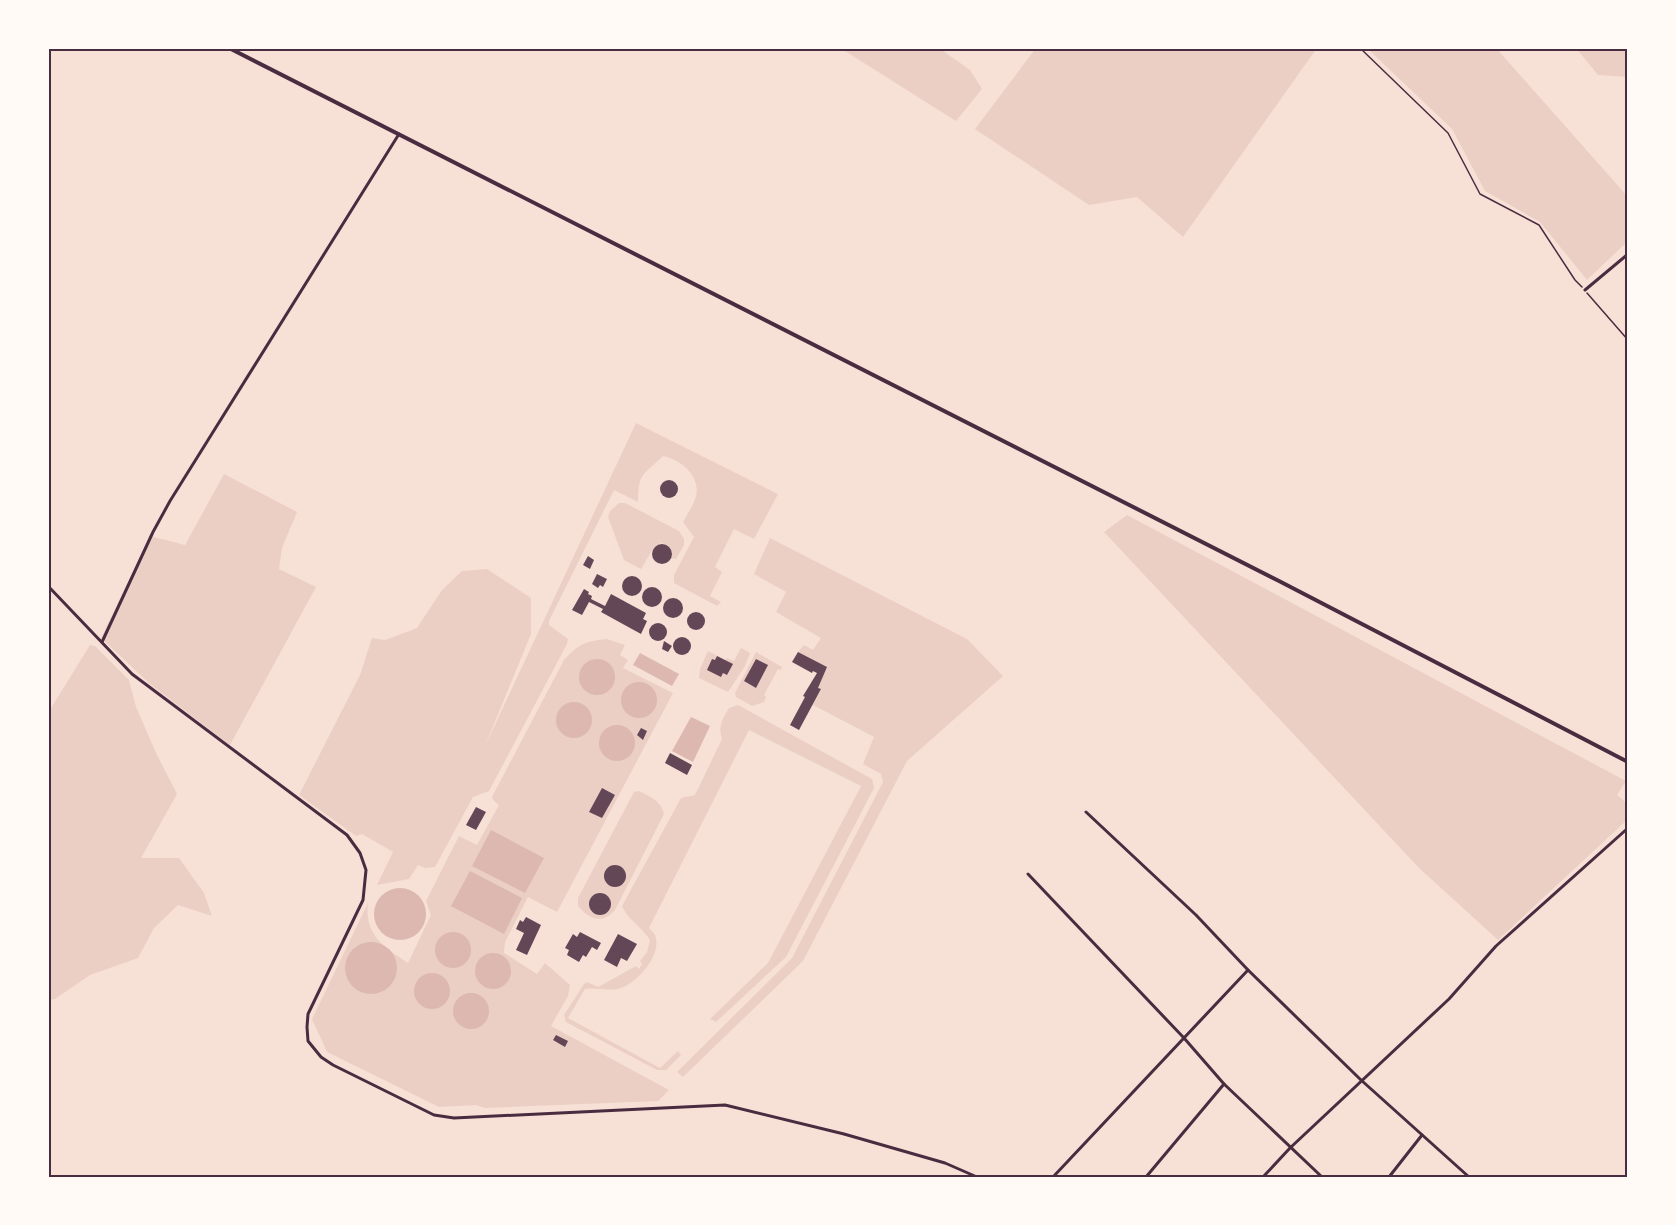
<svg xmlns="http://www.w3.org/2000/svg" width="1676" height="1225" font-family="'Work Sans',sans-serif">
  <rect width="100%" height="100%" fill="#f7e1d7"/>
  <!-- green -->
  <g fill="#ebcfc5">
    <path d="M847 48H939L970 70 982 89 956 121 845 51Z"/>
    <path d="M1036 48H1317L1183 237 1137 197 1089 205 975 129Z"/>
    <path d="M1367 48H1496L1628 197V241L1587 280 1540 222 1485 191 1452 129Z"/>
    <path d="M1576 48H1628V77L1598 75Z"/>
    <path d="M636 423 778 494 754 539 734 529 715 567 722 572 710 596 721 602 717 606 674 583V575L694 537 683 522C687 514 694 505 696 496 701 476 680 459 663 456 644 475 638 472 638 502L614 490 549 621V625L568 639 567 644 489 791 473 797 435 867 425 868 418 865 409 879 377 885 393 852 362 834 356 836 299 795 360 675 372 638 385 640 417 628 442 590 462 571 487 569 531 598V634L485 746Z"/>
    <path d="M224 474 297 512 282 548 279 569 316 587 230 745 150 684 101 638 150 536 185 545Z"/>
    <path d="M619 503H625L679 531 684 539V545L676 559 671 558C673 550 670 545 661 543L654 547 641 569 624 560 608 517 610 511Z"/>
    <path d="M1127 515 1626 781 1617 795 1628 804V819L1498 940 1419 868 1104 532Z"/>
    <path d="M770 538 967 639 1003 676 907 761 803 961 683 1077 677 1072 792 958 883 782 881 774 863 764 874 737 813 705 821 690 818 688 826 667 798 652 804 645 813 650 821 638 776 612 786 592 754 574Z"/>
    <path d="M607 639 625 645 620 655 628 660 623 668 673 693 557 912 528 897 505 942 504 953 537 974 545 963 570 985 568 996 551 1026 669 1090 658 1101 485 1108 476 1105 439 1107 327 1052 312 1019 368 903C364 935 384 947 408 963L431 915 426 901 459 836 477 845 499 805 493 800 492 797 564 660C579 644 585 641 607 639Z"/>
    <path d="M90 645 95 646 129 680 136 707 156 753 177 794 141 858H179L204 893 212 916 178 905 154 928 138 958 90 975 55 999 48 1000V713Z"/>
    <path d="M741 648 750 653 745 666 728 692 699 678 700 669 708 651 725 660 727 658 734 661Z"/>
    <path d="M756 652 782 667 781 670 778 669 764 695 766 697 764 702 752 706 736 697 735 693Z"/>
    <path d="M738 705 872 779 874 788 786 957 716 1022 710 1019 768 963 861 786 749 730 649 928C651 930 653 932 655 935 663 955 636 985 618 989 607 991 595 987 585 989L568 1018 660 1068 678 1051 681 1055 666 1070H657L566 1022 564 1015 584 984 587 982 598 987 636 966 639 969 642 964 640 961 647 952 650 940C642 927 628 920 622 906L681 798 695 795 722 739C718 726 722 720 729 708Z"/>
    <path d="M639 791C651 797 661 801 664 814L615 910C602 925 589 919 578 906V898L634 792Z"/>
  </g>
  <!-- water -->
  <g fill="#dcb8b0">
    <path d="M640 653 679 674 672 686 633 665Z"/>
    <circle cx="597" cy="677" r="18"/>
    <circle cx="639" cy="700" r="18"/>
    <circle cx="574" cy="720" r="18"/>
    <path d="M691 717 710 726 693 762 672 751Z"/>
    <circle cx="617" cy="743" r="18"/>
    <path d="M491 830 544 858 525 893 472 866Z"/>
    <path d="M470 871 522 898 504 934 451 906Z"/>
    <circle cx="400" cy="914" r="26"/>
    <circle cx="453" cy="950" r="18"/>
    <circle cx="371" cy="968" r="26"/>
    <circle cx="493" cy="971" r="18"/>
    <circle cx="432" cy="991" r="18"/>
    <circle cx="471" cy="1011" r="18"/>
  </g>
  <!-- building -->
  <g fill="#644757">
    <circle cx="669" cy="489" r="9"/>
    <circle cx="662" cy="554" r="10"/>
    <path d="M588 556 594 560 590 569 583 565Z"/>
    <path d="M597 574 607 579 603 587 600 585 598 588 592 584Z"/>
    <circle cx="632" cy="586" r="10"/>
    <circle cx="652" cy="597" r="10"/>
    <path d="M584 589 589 592 588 594 592 596 591 599 605 606 611 594 646 613 643 619 647 621 641 634 601 612 603 609 589 602 582 615 572 610Z"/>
    <circle cx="673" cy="608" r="10"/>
    <circle cx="696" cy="621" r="9"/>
    <circle cx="658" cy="632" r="9"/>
    <circle cx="682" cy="646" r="9"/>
    <path d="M664 641 672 646 668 652 662 649Z"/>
    <path d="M798 652 827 667 818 688 821 689 799 730 790 725 805 697 803 696 817 673 813 671 812 673 792 662Z"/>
    <path d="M717 656 733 664 727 675 723 673 721 677 707 670 712 659 715 660Z"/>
    <path d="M756 659 768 665 756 688 744 681Z"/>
    <path d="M641 728 647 731 643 740 637 735Z"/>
    <path d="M670 753 692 765 687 775 665 763Z"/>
    <path d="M602 788 615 795 602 818 589 812Z"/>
    <path d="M476 807 486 812 476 830 466 825Z"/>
    <circle cx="615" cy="876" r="11"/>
    <circle cx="600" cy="904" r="11"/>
    <path d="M526 917 541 925 527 955 516 950 524 933 516 929 520 920 523 922Z"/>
    <path d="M580 932 601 943 597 950 592 947 586 957 583 955 579 962 567 955 569 950 565 948 573 934 577 937Z"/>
    <path d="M618 934 637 944 627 961 621 958 617 967 604 960Z"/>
    <path d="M556 1035 568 1041 565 1047 553 1040Z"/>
  </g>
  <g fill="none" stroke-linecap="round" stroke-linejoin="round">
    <!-- path -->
    <g stroke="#4a2c40" stroke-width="1.5">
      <path d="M1360 48 1448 133 1480 194 1539 225 1575 280 1582 287"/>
      <path d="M1587 293 1628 340"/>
    </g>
    <!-- minor -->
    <g stroke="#4a2c40" stroke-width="3">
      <path d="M1585 290 1628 254"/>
      <path d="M48 586 132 674 347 835 360 853 366 870 363 900 308 1014 307 1027 308 1041 321 1057 333 1065 434 1115 454 1118 725 1105 844 1134 945 1163 977 1177"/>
      <path d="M102 642 153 532 170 501 399 134"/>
      <path d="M1086 812 1196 915 1248 970 1361 1080 1469 1177"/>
      <path d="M1028 874 1184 1038 1224 1084 1322 1177"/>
      <path d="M1053 1177 1248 970"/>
      <path d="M1146 1177 1224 1084"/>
      <path d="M1263 1177 1290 1148 1449 999 1496 946 1628 828"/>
      <path d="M1389 1177 1422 1135"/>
    </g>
    <!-- tertiary -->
    <path stroke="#4a2c40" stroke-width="4" d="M229 48 1279 581 1628 762"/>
  </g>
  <!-- border -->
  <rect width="1676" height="1225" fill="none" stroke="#fffaf5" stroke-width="99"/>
  <rect x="50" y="50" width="1576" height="1126" fill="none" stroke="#4a2c40" stroke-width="2"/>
</svg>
